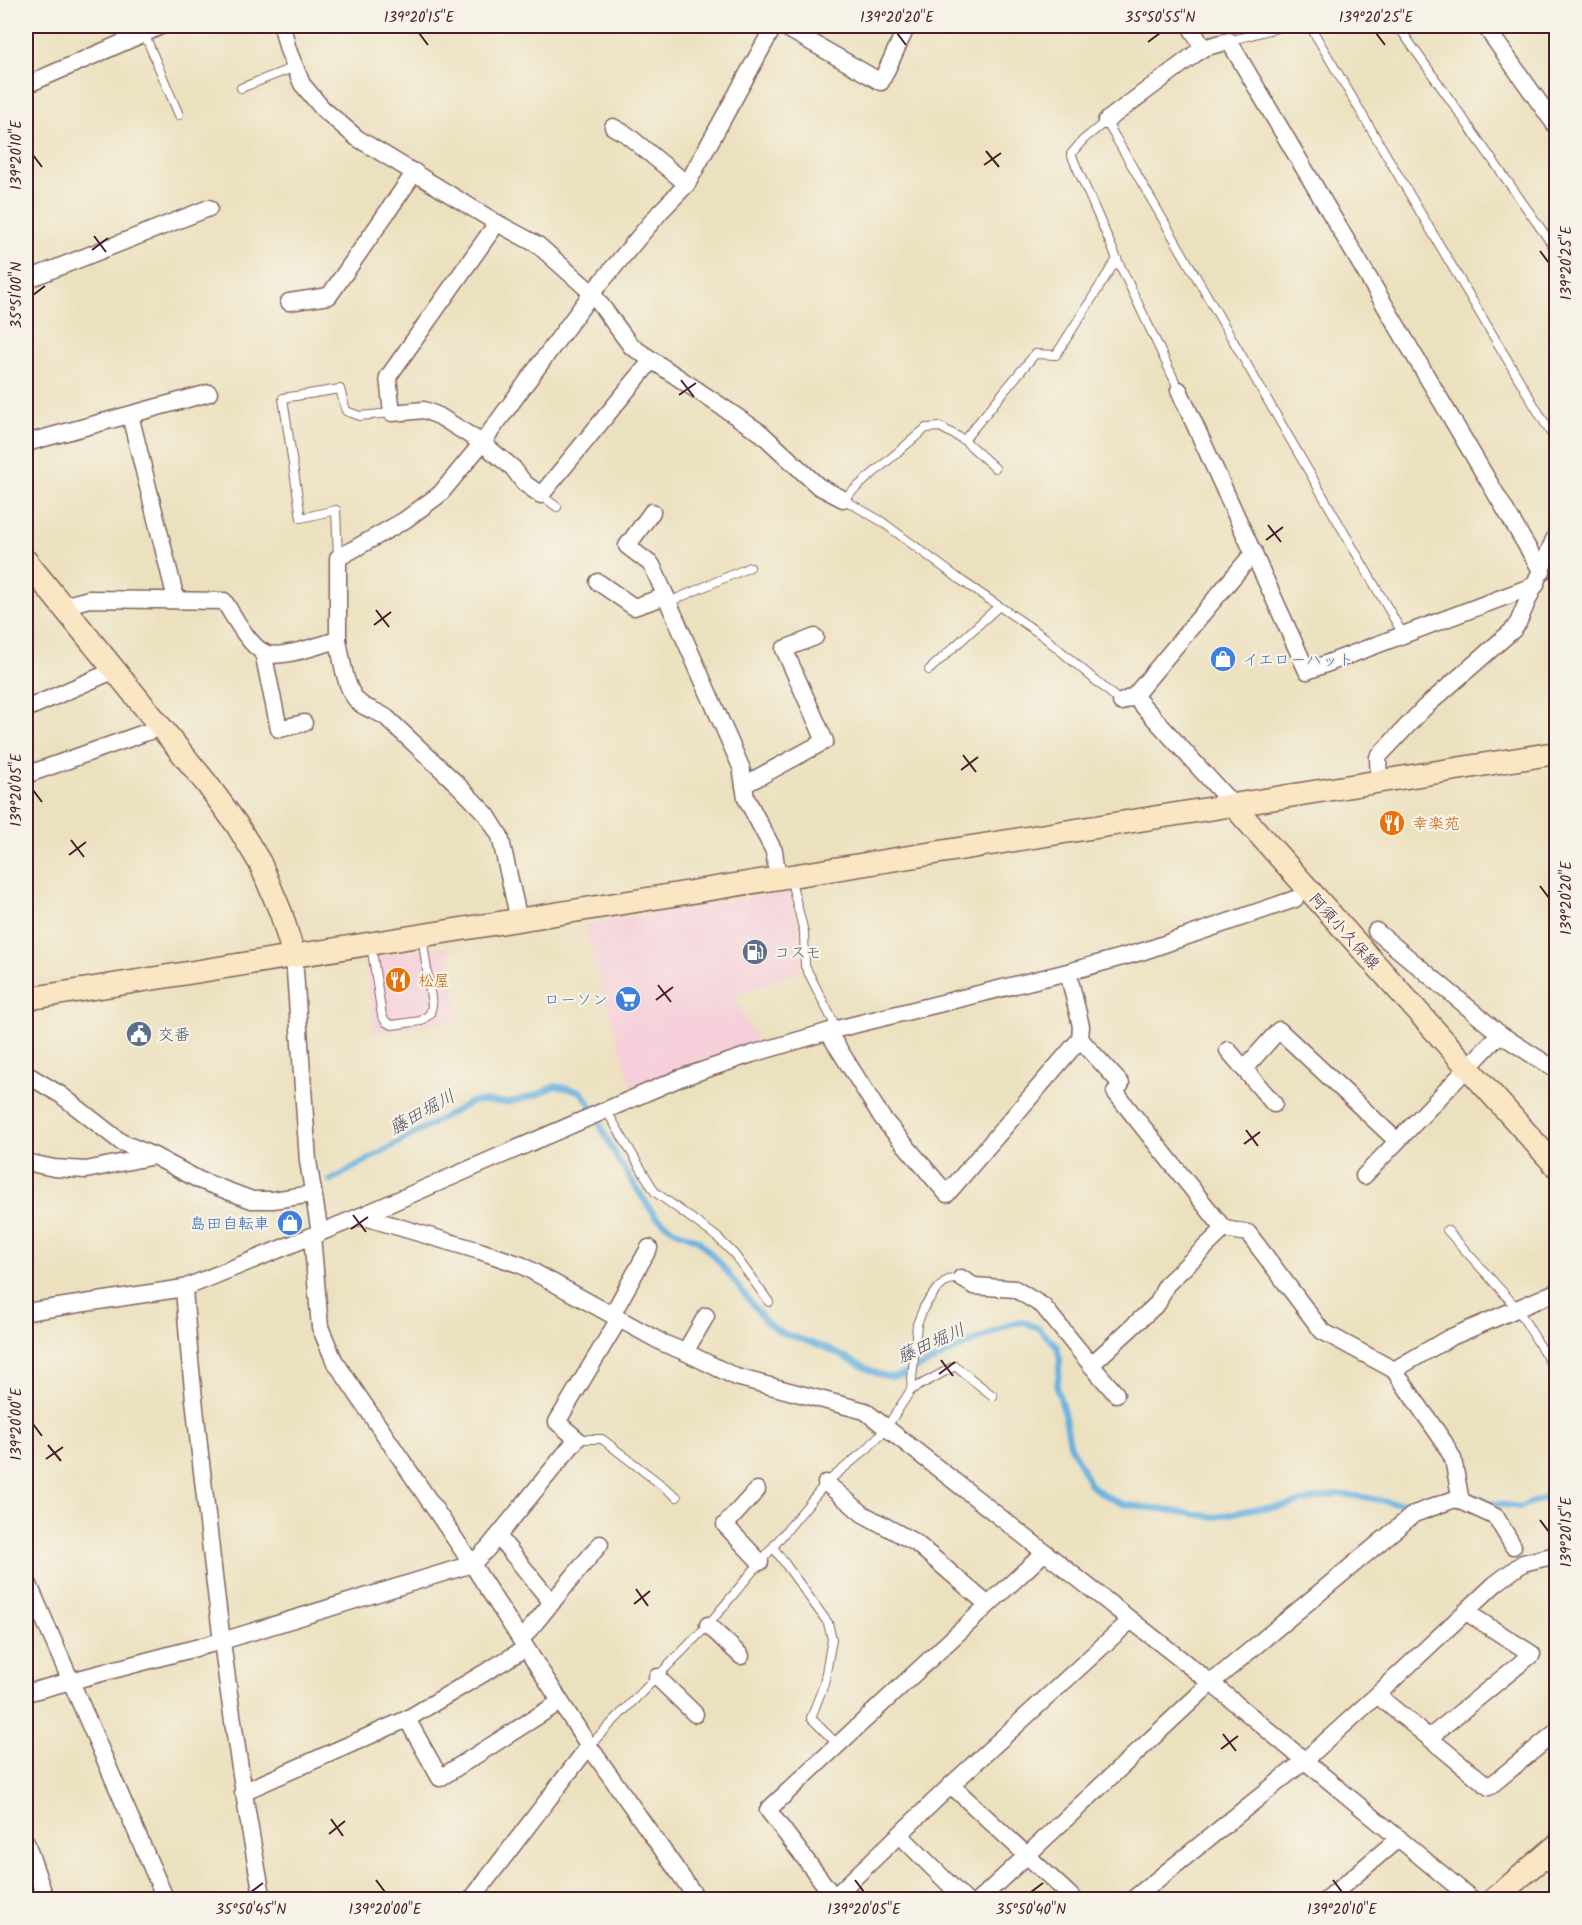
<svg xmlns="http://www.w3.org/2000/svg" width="1582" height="1925" font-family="Kalam,'Klee One',sans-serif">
  <rect width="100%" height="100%" fill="#f7f3e8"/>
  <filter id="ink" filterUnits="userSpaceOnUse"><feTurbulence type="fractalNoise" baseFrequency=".0167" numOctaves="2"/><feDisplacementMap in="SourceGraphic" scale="12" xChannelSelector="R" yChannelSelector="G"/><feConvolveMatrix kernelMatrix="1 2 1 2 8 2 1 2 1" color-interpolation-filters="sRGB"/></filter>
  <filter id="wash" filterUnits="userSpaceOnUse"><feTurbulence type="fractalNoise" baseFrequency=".008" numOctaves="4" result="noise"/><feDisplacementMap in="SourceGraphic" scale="24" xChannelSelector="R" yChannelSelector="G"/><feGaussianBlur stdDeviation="1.35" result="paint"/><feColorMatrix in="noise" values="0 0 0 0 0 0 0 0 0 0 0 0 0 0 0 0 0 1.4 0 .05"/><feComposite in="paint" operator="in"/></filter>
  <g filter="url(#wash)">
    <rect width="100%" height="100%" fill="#ece1bf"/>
    <!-- built -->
    <g fill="#f5cfda">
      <path d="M788 891 800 933 801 970 733 996 757 1042 687 1064 632 1089 584 925Z"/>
      <path d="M448 946 459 1020 375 1033 364 958Z"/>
    </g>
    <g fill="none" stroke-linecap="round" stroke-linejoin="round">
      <!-- stream -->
      <g stroke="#67b1df" stroke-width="6">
        <path d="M330 1181 471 1102 485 1101 508 1103 539 1094 555 1086 580 1091 589 1102 617 1159 655 1216 674 1230 698 1240 720 1263 766 1322 780 1332 826 1348 878 1374 892 1377 905 1374 1010 1324 1024 1322 1038 1328 1057 1346 1060 1360 1057 1388 1064 1412 1070 1444 1090 1485 1106 1496 1123 1504 1216 1517 1252 1509 1279 1507 1337 1494 1364 1497 1393 1503H1409L1444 1495"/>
        <path d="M1462 1492 1491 1503 1520 1507 1556 1493"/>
      </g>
    </g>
  </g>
  <g filter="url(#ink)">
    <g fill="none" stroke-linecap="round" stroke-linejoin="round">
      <!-- lane casing -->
      <g stroke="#83635f" stroke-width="10">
        <g id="lane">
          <path d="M1310 26 1556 442"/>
          <path d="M1398 26 1556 250"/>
          <path d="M144 33 179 115"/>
          <path d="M1229 41 1284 26"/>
          <path d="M241 88 295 67"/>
          <path d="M1179 390 1117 259 1071 154 1083 140 1106 121 1404 636"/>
          <path d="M964 440 1035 354 1056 355 1117 259"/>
          <path d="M995 468 964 440 940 427 926 428 843 499 881 521 962 581 1043 636 1121 702"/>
          <path d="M541 495 557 507"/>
          <path d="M338 558 336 510 301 518 283 398 340 389 346 411 360 416 392 413"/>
          <path d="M669 602 750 567"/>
          <path d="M929 670 999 606"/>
          <path d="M790 877 804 932 805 966 837 1029"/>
          <path d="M371 944 382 1016 386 1022 392 1025 421 1021 430 1014 432 1005 422 936"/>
          <path d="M606 1110 655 1192 717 1237 734 1254 769 1302"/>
          <path d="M1447 1230 1517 1308 1556 1372"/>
          <path d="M911 1390 955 1366 993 1396"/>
          <path d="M577 1439H602L677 1497"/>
          <path d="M773 1547 828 1623 832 1639 824 1684 811 1718 838 1745"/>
          <path d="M589 1746 708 1625 826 1483 868 1448 886 1428 911 1390 917 1324 924 1307 936 1290 948 1280 961 1278"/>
        </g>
      </g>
      <!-- street casing -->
      <g stroke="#83635f" stroke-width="19">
        <g id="street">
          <path d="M282 26 288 50 302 84 322 108 357 138 497 223 538 245 592 293 631 346 761 433 818 486 843 499"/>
          <path d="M783 26 881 82 907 26"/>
          <path d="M1190 26 1203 48"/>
          <path d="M1485 26 1556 126"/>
          <path d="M26 85 161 26"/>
          <path d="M1106 121 1203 48 1229 41 1542 572"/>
          <path d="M613 127 626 134 687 184"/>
          <path d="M497 223 388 377 392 413 424 410 439 416 482 443 513 468 524 483 541 495 652 360"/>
          <path d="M26 280 209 208"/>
          <path d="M289 302 329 296 415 172"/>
          <path d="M1179 390 1307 671 1536 585"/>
          <path d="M130 415 176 599"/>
          <path d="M26 443 209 393"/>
          <path d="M652 512 627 546 652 565 741 767 746 798 774 851 778 879"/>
          <path d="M598 582 634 607 666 596"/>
          <path d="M63 606 89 599 224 601C233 615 249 646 265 653 279 660 322 644 338 640 342 659 345 694 362 705 370 710 379 712 387 718L457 784 487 815 500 836 519 920"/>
          <path d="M338 640V558L405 520 440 494 482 443 592 293 660 212 687 184 774 26"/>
          <path d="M263 652 279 729 304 723"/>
          <path d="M1134 696 1233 805"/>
          <path d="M1121 702 1134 696 1254 552"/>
          <path d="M26 709 115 670"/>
          <path d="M26 775 161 727"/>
          <path d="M1379 782 1378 757 1424 708 1513 630 1518 623 1556 535"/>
          <path d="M744 785 825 741 784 649 815 637"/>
          <path d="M1376 931 1500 1034 1556 1070"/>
          <path d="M294 956 308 1161 320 1233"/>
          <path d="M828 1032 883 1119 947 1194 1080 1039 1081 1026 1068 972"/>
          <path d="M1080 1039 1121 1084 1115 1092 1224 1229"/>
          <path d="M1228 1050 1274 1104"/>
          <path d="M1244 1069 1279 1030 1397 1141"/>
          <path d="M26 1074 61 1095 121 1142 154 1156"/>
          <path d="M26 1162 54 1168 86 1170 154 1156 199 1180 252 1200H273L312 1194"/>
          <path d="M1364 1176 1500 1034"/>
          <path d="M361 1216 480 1251 521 1265 663 1343 685 1352 736 1377 865 1411 1211 1683 1473 1900"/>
          <path d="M312 1236 320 1327 334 1360 472 1564 589 1746 698 1900"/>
          <path d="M961 1278 974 1286 1015 1289 1043 1306 1091 1365 1158 1303 1166 1285 1224 1229 1248 1233 1322 1331 1394 1370 1449 1338 1556 1292"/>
          <path d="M184 1288C189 1363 198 1438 207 1514 221 1643 238 1772 263 1900"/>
          <path d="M26 1312 184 1288 361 1216 680 1078 752 1054 837 1029 1068 972 1144 951 1295 899"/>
          <path d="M612 1315 649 1248"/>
          <path d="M685 1352 706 1316"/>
          <path d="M1091 1365 1116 1394"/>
          <path d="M1394 1370 1444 1442 1453 1459 1461 1501 1496 1517 1513 1546"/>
          <path d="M826 1483 863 1514 916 1543 988 1605"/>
          <path d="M757 1490 725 1525 760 1562"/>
          <path d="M498 1536 552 1603"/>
          <path d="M26 1578 166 1900"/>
          <path d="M708 1625 741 1656"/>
          <path d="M521 1640 600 1544"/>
          <path d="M657 1677 695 1714"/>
          <path d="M26 1693 222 1641 472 1564 488 1548 577 1439 557 1422 619 1319"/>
          <path d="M1377 1695 1489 1787 1556 1732"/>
          <path d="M407 1719 440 1778 560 1702"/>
          <path d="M1430 1737 1532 1654 1466 1612"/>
          <path d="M951 1785 1075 1900"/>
          <path d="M243 1792 407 1719 526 1648"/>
          <path d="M900 1835 965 1900"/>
          <path d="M26 1842 46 1900"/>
          <path d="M1542 1858 1556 1867"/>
          <path d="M834 1897 768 1810 1045 1552"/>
          <path d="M471 1900 589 1746"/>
          <path d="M831 1900 951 1785 1131 1620"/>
          <path d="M979 1900 1211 1683 1414 1514 1455 1499 1461 1501"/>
          <path d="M1132 1900 1304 1761 1377 1695 1495 1584 1523 1563 1556 1555"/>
          <path d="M1326 1900 1399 1838"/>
        </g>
      </g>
      <!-- secondary casing -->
      <g stroke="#83635f" stroke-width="25">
        <g id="secondary">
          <path d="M26 561 207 784 237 825 260 863 281 913 294 956"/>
          <path d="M1233 805 1556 1166"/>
          <path d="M26 999 1556 753"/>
          <path d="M1493 1900 1556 1846"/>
        </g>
      </g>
      <!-- lane -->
      <use href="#lane" stroke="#fff" stroke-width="8"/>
      <!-- street -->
      <use href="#street" stroke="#fff" stroke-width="16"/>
      <!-- secondary -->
      <use href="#secondary" stroke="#fbe6c4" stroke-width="22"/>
    </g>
  </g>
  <!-- ticks -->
  <path fill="none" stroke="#4a1f2b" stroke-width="2" d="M419 33 428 45M897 33 906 45M1376 33 1385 45M1148 42 1160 33M986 151 999 167M33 155 42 167M984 165 1001 153M94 236 106 252M92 250 108 238M1540 251 1549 263M33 295 45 286M681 380 694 397M679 395 696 383M1268 525 1281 542M1266 540 1283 527M376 610 389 627M374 625 391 612M963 755 976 772M961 770 978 757M33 790 42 802M71 840 84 857M69 855 86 842M1540 886 1549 898M658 985 671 1002M656 1000 673 987M1246 1130 1258 1146M1244 1144 1260 1132M353 1215 366 1232M351 1229 368 1217M941 1360 953 1376M939 1374 955 1362M33 1424 42 1436M48 1445 61 1461M46 1459 63 1447M1540 1520 1549 1532M636 1589 648 1606M634 1604 650 1591M1223 1734 1236 1751M1221 1749 1238 1736M331 1819 343 1836M329 1834 345 1821M376 1880 385 1892M855 1880 864 1892M1333 1880 1342 1892M251 1892 263 1883M1031 1892 1043 1883"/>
  <!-- icons -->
  <defs>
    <g id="shop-disc" transform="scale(1.35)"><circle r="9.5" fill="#3f7fe0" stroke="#f7f3e8"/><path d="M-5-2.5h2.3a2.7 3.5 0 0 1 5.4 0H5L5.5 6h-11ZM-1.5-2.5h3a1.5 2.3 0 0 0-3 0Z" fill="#fff"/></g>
    <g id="restaurant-disc" transform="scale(1.35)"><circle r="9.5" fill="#e8710a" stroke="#f7f3e8"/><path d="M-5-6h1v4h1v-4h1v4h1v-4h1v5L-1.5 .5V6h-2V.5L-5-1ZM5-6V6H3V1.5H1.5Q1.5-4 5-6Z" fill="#fff"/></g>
    <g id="fuel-disc" transform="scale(1.35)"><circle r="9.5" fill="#5c6f8a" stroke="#f7f3e8"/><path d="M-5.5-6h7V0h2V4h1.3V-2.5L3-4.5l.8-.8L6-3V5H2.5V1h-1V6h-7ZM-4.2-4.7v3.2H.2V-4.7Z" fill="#fff"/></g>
    <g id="supermarket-disc" transform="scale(1.35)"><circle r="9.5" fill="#3f7fe0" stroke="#f7f3e8"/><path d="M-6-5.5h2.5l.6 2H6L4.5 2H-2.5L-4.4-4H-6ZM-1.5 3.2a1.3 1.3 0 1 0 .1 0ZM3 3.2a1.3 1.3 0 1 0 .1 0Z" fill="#fff"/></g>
    <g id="civic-disc" transform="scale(1.35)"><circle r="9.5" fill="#5c6f8a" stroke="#f7f3e8"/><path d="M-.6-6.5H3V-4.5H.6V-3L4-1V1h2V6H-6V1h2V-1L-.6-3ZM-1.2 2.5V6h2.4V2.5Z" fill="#fff"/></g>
  </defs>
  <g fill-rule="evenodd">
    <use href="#shop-disc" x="1223" y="659"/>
    <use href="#restaurant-disc" x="1392" y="823"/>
    <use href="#fuel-disc" x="755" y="952"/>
    <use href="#restaurant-disc" x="398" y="980"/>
    <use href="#supermarket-disc" x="628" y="999"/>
    <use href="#civic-disc" x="139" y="1034"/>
    <use href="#shop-disc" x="290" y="1223"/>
  </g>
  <g text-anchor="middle" stroke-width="4.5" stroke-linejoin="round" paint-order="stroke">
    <!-- shop labels -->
    <g font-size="16" fill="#366cbe" stroke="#f7f3e8" text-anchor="end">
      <text x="1242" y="665" text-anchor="start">イエローハット</text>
      <text x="608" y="1005">ローソン</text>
      <text x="270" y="1229">島田自転車</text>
    </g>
    <!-- food labels -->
    <g font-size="16" fill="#c56008" stroke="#f7f3e8" text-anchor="start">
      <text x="1412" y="829">幸楽苑</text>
      <text x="418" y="986">松屋</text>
    </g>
    <!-- street labels -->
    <g font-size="16" fill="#4a1f2b" stroke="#f7f3e8">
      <text transform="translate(1345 931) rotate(48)" y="6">阿須小久保線</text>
    </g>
    <!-- service labels -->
    <g font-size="16" fill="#4e5e75" stroke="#f7f3e8" text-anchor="start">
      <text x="774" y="958">コスモ</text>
      <text x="158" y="1040">交番</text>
    </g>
    <!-- water labels -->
    <g font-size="18" font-style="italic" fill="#54526a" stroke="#f7f3e8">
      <text transform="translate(422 1112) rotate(-29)" y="6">藤田堀川</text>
      <text transform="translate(931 1343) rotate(-24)" y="6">藤田堀川</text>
    </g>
  </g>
  <!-- margin -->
  <rect width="1582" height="1925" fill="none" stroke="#f7f3e8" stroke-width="66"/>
  <rect x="33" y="33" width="1516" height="1859" fill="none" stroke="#4a1f2b" stroke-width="2"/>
  <g font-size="15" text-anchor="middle" fill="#4a1f2b">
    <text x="419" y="22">139°20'15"E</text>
    <text x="897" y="22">139°20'20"E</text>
    <text x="1160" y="22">35°50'55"N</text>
    <text x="1376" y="22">139°20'25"E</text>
    <text transform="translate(16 155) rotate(-90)" y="5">139°20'10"E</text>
    <text transform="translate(1566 263) rotate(-90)" y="5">139°20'25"E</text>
    <text transform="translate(16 295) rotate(-90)" y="5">35°51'00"N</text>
    <text transform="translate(16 790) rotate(-90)" y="5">139°20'05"E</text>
    <text transform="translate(1566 898) rotate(-90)" y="5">139°20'20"E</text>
    <text transform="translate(16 1424) rotate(-90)" y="5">139°20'00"E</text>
    <text transform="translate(1566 1532) rotate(-90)" y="5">139°20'15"E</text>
    <text x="251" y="1914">35°50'45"N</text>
    <text x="385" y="1914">139°20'00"E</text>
    <text x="864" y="1914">139°20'05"E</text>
    <text x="1031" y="1914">35°50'40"N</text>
    <text x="1342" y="1914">139°20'10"E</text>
  </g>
</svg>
